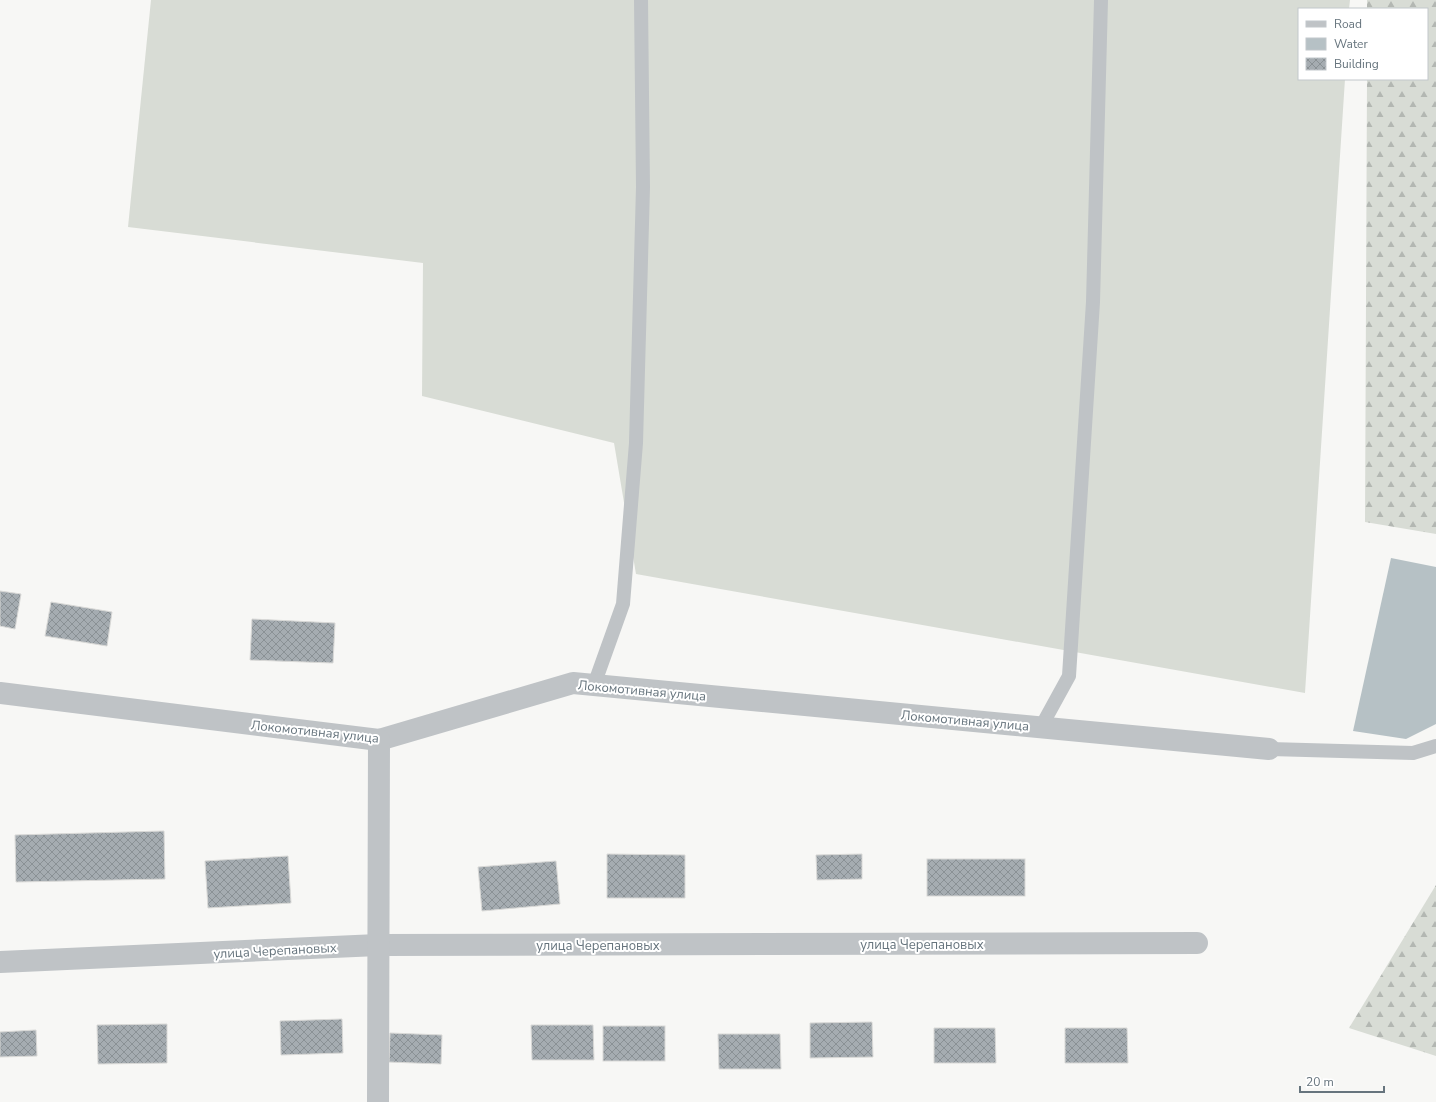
<svg xmlns="http://www.w3.org/2000/svg" width="1436" height="1102" font-family="'Nunito Sans',sans-serif">
  <defs>
    <pattern id="forest-firs" width="22" height="20" patternUnits="userSpaceOnUse"><rect width="22" height="20" fill="#d8dcd5"/><path d="M5 1l3.5 6h-7zM16 11l3.5 6h-7z" fill="#b3b7b2"/></pattern>
    <pattern id="building-cross-hatch" width="8" height="8" patternUnits="userSpaceOnUse"><rect width="8" height="8" fill="#a5acb1"/><path d="M0 0l8 8M0 8l8-8" fill="none" stroke="#8a9195"/></pattern>
  </defs>
  <rect width="100%" height="100%" fill="#f7f7f5"/>
  <!-- forest -->
  <g fill="url(#forest-firs)">
    <path d="M1367 0H1436V534L1365 522 1367 79H1427V9H1367Z"/>
    <path d="M1436 885V1056L1349 1028Z"/>
  </g>
  <!-- garden -->
  <path fill="#d8dcd5" d="M151 0H1350L1349 9H1299V79H1345L1305 693 636 574 614 443 422 396 423 263 128 227Z"/>
  <!-- water -->
  <path fill="#b6c1c5" d="M1391 558 1436 567V724L1406 739 1353 731Z"/>
  <!-- building -->
  <g fill="url(#building-cross-hatch)" stroke="#d9d9d7">
    <path d="M0 591 21 594 15 629 0 626Z"/>
    <path d="M51 602 112 612 107 646 45 636Z"/>
    <path d="M252 619 335 623 333 663 250 660Z"/>
    <path d="M164 831 165 879 16 882 15 835Z"/>
    <path d="M607 854 685 855V898H607Z"/>
    <path d="M862 854V879L817 880 816 855Z"/>
    <path d="M288 856 291 903 208 908 205 861Z"/>
    <rect x="927" y="859" width="98" height="37"/>
    <path d="M556 861 560 904 482 911 478 867Z"/>
    <path d="M342 1019 343 1053 281 1055 280 1021Z"/>
    <path d="M872 1022 873 1057 810 1058V1023Z"/>
    <path d="M167 1024V1063L98 1064 97 1025Z"/>
    <path d="M531 1025H593L594 1060H532Z"/>
    <rect x="603" y="1026" width="62" height="35"/>
    <path d="M934 1028H995L996 1063H934Z"/>
    <path d="M1065 1028H1127L1128 1063H1065Z"/>
    <path d="M36 1030 37 1056 0 1057V1032Z"/>
    <path d="M390 1033 442 1035 441 1064 389 1062Z"/>
    <path d="M718 1034H780L781 1069H719Z"/>
  </g>
  <g fill="none" stroke-linecap="round" stroke-linejoin="round">
    <!-- lane -->
    <g stroke="#bfc3c6" stroke-width="14">
      <path d="M594 685 623 604 636 443 643 187 641 0"/>
      <path d="M1041 727 1069 676 1093 302 1101 0"/>
      <path d="M1269 749 1413 753 1436 746"/>
    </g>
    <!-- street -->
    <g stroke="#bfc3c6" stroke-width="22">
      <path d="M0 693 379 740 573 683 1269 749"/>
      <path d="M0 962 378 945 1197 943"/>
      <path d="M378 1102 379 740"/>
    </g>
  </g>
  <g text-anchor="middle" stroke-width="4" stroke-linejoin="round" paint-order="stroke">
    <!-- street labels -->
    <g font-size="13" fill="#66747d" stroke="#fff">
      <text transform="translate(642 690) rotate(5)" y="5">Локомотивная улица</text>
      <text transform="translate(965 720) rotate(5)" y="5">Локомотивная улица</text>
      <text transform="translate(315 731) rotate(6)" y="5">Локомотивная улица</text>
      <text x="922" y="949">улица Черепановых</text>
      <text x="598" y="950">улица Черепановых</text>
      <text transform="translate(275 950) rotate(-3)" y="5">улица Черепановых</text>
    </g>
  </g>
  <!-- legend -->
  <rect x="1298" y="8" width="130" height="72" fill="#ffffff" stroke="#c2c7cb"/>
  <rect x="1306" y="21" width="20" height="6" fill="#bfc3c6" stroke="#c2c7cb"/>
  <text x="1334" y="28" font-size="12" fill="#66747d">Road</text>
  <rect x="1306" y="38" width="20" height="12" fill="#b6c1c5" stroke="#c2c7cb"/>
  <text x="1334" y="48" font-size="12" fill="#66747d">Water</text>
  <rect x="1306" y="58" width="20" height="12" fill="url(#building-cross-hatch)" stroke="#c2c7cb"/>
  <text x="1334" y="68" font-size="12" fill="#66747d">Building</text>
  <!-- scale -->
  <path d="M1300 1086v6h84v-6" fill="none" stroke="#66747d" stroke-width="2"/>
  <text x="1306" y="1086" font-size="12" fill="#66747d" stroke="#ffffff" stroke-width="3" paint-order="stroke">20 m</text>
</svg>
